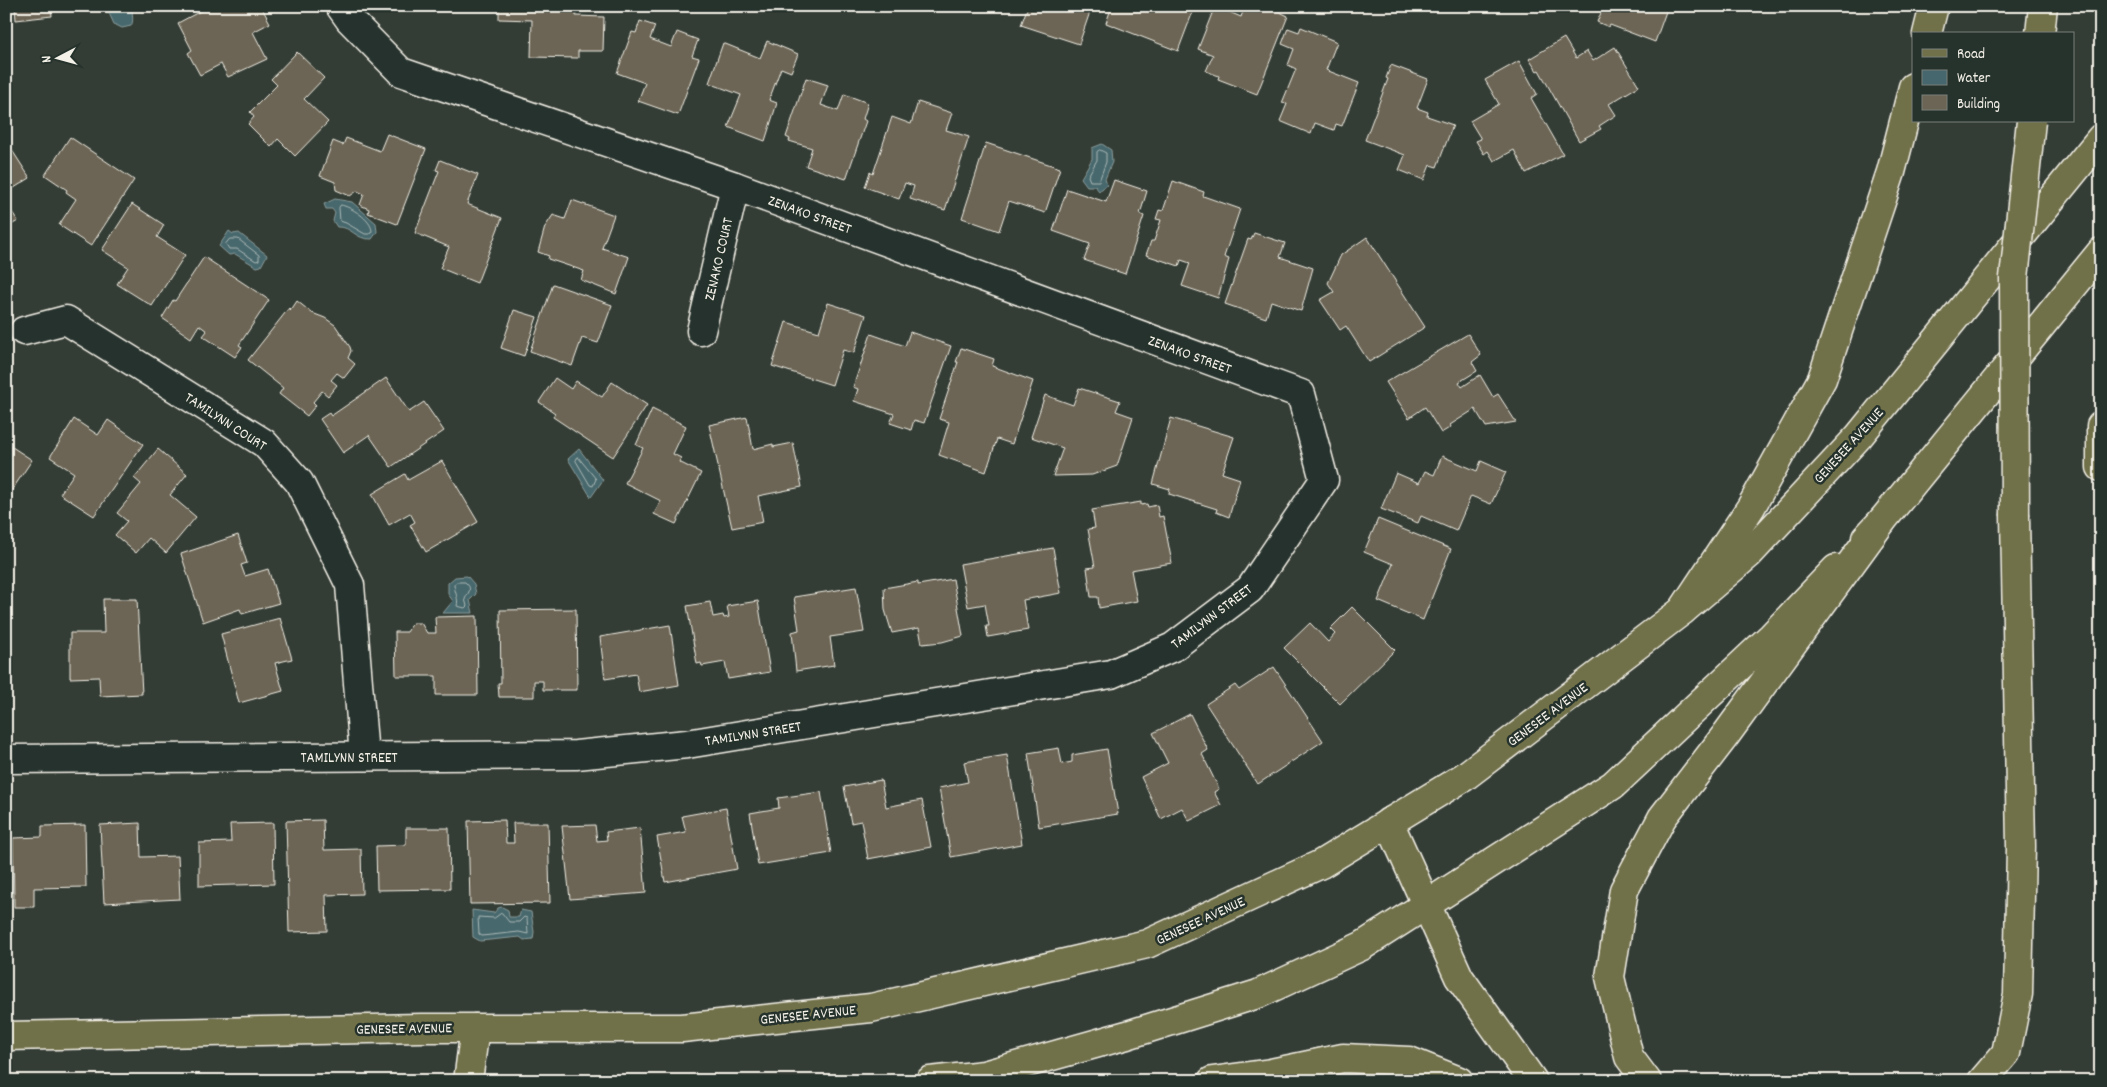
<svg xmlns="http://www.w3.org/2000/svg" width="2107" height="1087" font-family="Dekko,sans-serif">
  <rect width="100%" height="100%" fill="#343d35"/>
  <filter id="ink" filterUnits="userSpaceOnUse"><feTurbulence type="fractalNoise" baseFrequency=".02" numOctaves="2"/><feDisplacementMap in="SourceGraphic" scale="10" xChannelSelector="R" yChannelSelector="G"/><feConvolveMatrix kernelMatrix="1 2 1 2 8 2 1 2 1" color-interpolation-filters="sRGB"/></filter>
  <g filter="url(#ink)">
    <!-- water -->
    <g fill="#46676d" stroke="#8c9e9e">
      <path d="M94 6H134C130 13 135 19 131 26L122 28 114 24 109 13Z"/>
      <path d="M1102 144 1111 150 1112 162 1105 179 1107 185 1099 191 1095 186H1087L1081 178 1092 159V148Z"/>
      <path d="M335 199 352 202 376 223 377 232 372 239C355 240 352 226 337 227L333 221 335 213 332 209H326L324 204Z"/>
      <path d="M229 231 233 234 239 233 267 255 261 266 257 267 235 254 229 255 219 246Z"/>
      <path d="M579 449 603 480 591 497 568 459Z"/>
      <path d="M467 576 474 584 476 594 470 600 473 613H443L453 601 448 594V583L455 577Z"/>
      <path d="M502 907 508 910 509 917H519L521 910 531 912 534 932 533 939 524 940 520 937 480 941 473 937 472 910 494 913 498 908Z"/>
    </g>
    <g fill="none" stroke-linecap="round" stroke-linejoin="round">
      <!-- shore -->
      <g stroke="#aebab7" stroke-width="1">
        <path d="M1100 150 1106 153V162L1099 181H1090L1088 176 1097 160V152Z"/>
        <path d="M341 205C351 207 371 219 372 231L370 234H365L346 223 340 221 339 208Z"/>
        <path d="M230 239H238L259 255V260L256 261 237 249H229L226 244Z"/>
        <path d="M578 457 596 479 593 486 590 485 576 461Z"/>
        <path d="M457 582H465C473 589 469 591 465 599L467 606 465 608 457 606C459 599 455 593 454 585Z"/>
        <path d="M502 913 509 922H519L524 917 527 918 528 934 519 932 482 936 479 934 478 917 494 918Z"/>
      </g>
    </g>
    <!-- building -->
    <g fill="#6c6555" stroke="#f4f1e8">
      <path d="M15 6H51L52 16 16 20Z"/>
      <path d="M210 6H261L270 23 253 32 267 59 228 77 221 64 200 75 188 53 192 50 178 23Z"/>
      <path d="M499 6H576V16L604 17 603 51H578V58L531 57 532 20 499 19Z"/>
      <path d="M1028 6H1092L1079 44 1021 25Z"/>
      <path d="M1112 6H1195L1178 51 1106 23Z"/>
      <path d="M1215 6 1241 17 1245 6H1268L1288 16 1257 94 1218 79 1219 76 1206 71 1213 55 1198 49Z"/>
      <path d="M1604 6H1668L1655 42 1610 25 1609 27 1597 22Z"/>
      <path d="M640 21 655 26 650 39 671 47 677 32 698 40 692 56 699 58 678 115 638 101 645 83 617 73 632 32 636 33Z"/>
      <path d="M1301 27 1337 42 1326 70 1359 83 1342 126 1336 124 1334 130 1315 123 1311 134 1280 121 1287 104 1282 103 1296 69 1288 65 1294 49 1282 44 1288 28 1299 32Z"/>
      <path d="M1564 38 1576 58 1587 51 1593 61 1615 47 1639 86 1609 104 1616 115 1599 126 1601 129 1579 141 1539 70 1537 71 1529 59Z"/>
      <path d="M767 41 798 54 791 72 781 68 769 100 777 103 765 141 728 127 741 95 709 83 723 43 760 58Z"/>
      <path d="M297 52 324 78 304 99 328 122 295 156 278 139 271 147 248 124 254 117 250 112 277 85 271 79Z"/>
      <path d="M1519 61 1537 94 1531 98 1563 154 1526 173 1514 150 1494 161 1488 151 1484 154 1476 141 1481 139 1470 121 1499 104 1485 80Z"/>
      <path d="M1391 65 1428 79 1417 108 1428 112 1427 116 1453 125 1437 167 1430 165 1424 180 1399 170 1405 155 1365 140 1388 79 1386 78Z"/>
      <path d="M806 78 828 85 821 105 838 111 844 94 868 103 863 119 866 121 846 179 806 166 812 148 789 141 790 139 786 137Z"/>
      <path d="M918 102 952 113 946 130 969 137 945 210 910 199 914 186 905 183 899 199 865 187 870 172 873 174 892 117 911 124Z"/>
      <path d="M387 134 426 149 397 224 368 213 369 209 360 205 364 194 357 191 350 196 336 190 335 182 320 176 333 141 343 145 346 138 380 151Z"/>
      <path d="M70 137 134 180 91 246 59 225 76 199 66 192 67 190 45 175Z"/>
      <path d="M6 141 30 178 6 193Z"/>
      <path d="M986 143 1060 168 1045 213 1009 201 999 231 962 218Z"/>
      <path d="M440 160 478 175 467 204 502 218 477 283 440 268 449 247 415 233 439 171 436 170Z"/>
      <path d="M1114 180 1147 191 1140 214 1144 216 1125 274 1084 260 1090 244 1053 231 1067 189 1106 202Z"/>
      <path d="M1173 181 1204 192 1203 196 1240 209 1224 257 1229 259 1218 298 1182 286 1190 263 1181 260 1179 266 1146 255 1151 241H1154L1161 220 1156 219 1159 210 1163 211Z"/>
      <path d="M572 200 614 215 602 248 629 257 616 294 581 280 584 271 548 259 549 256 538 252 545 227 553 215 565 219Z"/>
      <path d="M6 203 18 221 6 228Z"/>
      <path d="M132 204 164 225 157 237 185 255 152 306 117 284 128 267 102 250Z"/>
      <path d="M1254 233 1285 243 1280 257 1313 268 1301 311 1271 301 1266 318 1225 304 1248 239 1251 240Z"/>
      <path d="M1367 237 1425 327 1369 362 1346 326 1340 330 1320 300 1334 292 1328 283 1341 255Z"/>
      <path d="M204 257 269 300 239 345 242 347 235 357 203 336 207 331 199 325 191 338 162 318 173 300 175 301Z"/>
      <path d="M553 284 612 305 598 343 582 338 572 366 530 351Z"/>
      <path d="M297 301 312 313 325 318 335 325 350 347 351 351 348 358 355 364 344 378 337 373 331 380 337 385 328 396 322 391 313 402 316 405 307 416 279 394 283 388 248 360 289 308 291 310Z"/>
      <path d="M828 303 866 315 854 353 843 350 832 385 772 366 786 322 819 332Z"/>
      <path d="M514 310 537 317 524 356 501 348Z"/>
      <path d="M910 332 951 346 924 423 914 420 911 430 890 423 894 414 854 401 858 389 853 387 871 334 905 346Z"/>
      <path d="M1468 334 1481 355 1472 362 1477 371 1459 382 1462 387 1480 375 1493 397 1498 394 1516 422 1486 427 1475 409 1450 425 1451 427 1441 433 1425 407 1409 418 1386 382Z"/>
      <path d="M961 348 994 359 992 366 1033 381 1012 444 997 439 986 472 939 455 949 422 939 419 958 362H956Z"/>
      <path d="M386 378 409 412 424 402 444 431 391 467 369 435 343 453 320 419 329 413 331 416Z"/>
      <path d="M555 378 571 389 576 381 602 397 612 382 647 405 613 457 553 417 555 413 539 402Z"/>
      <path d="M1079 388 1120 401 1116 411 1133 417 1117 466 1092 475 1053 476 1063 448 1031 437 1045 395 1073 405Z"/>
      <path d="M652 409 686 426 673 454 681 458 679 462 701 473 676 524 654 514 661 501 625 483 643 448 636 445Z"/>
      <path d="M747 417 753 449 773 444V447L793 443 802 487 758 496 763 522 732 528 709 425Z"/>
      <path d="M1171 418 1234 437 1222 473 1240 479 1229 517 1216 512 1217 509 1169 494 1170 489 1153 484Z"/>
      <path d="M74 419 98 435 108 420 143 444 94 516 60 494 74 473 50 457Z"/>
      <path d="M6 443 32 460 6 499Z"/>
      <path d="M158 449 187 474 170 495 196 517 166 553 149 538 136 553 115 535 127 521 117 513 141 484 134 478Z"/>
      <path d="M1442 456 1477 471 1481 461 1506 472 1491 504 1471 496 1456 531 1421 516 1418 523 1381 509 1396 473 1419 483 1425 471 1434 475Z"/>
      <path d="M442 461 478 522 426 552 410 525 415 522 410 513 389 525 372 494 405 474 408 480Z"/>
      <path d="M1141 502V505L1147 504 1148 507 1157 505 1159 517 1163 516 1172 563 1131 570 1137 601 1099 608 1098 597H1091L1087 568 1095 567 1088 529 1095 528 1092 510Z"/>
      <path d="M1378 519 1451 549 1423 620 1378 601 1393 564 1364 552Z"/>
      <path d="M238 535 247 563 241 565 245 576 268 569 279 603 242 614 240 609 203 622 181 554Z"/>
      <path d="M1053 548 1061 593 1023 600 1028 630 988 637 986 626H989L985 604 968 607 960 564Z"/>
      <path d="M953 579 963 636 942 642 922 644 919 628 892 633 885 610 884 588 918 582V585Z"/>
      <path d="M856 587 864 632 830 637 834 665 796 671 792 632 799 630 794 597Z"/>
      <path d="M103 599H137L142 694 100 696 99 677 70 678V633H104Z"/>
      <path d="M758 601 770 672 728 679 725 662 702 666 701 663 697 664 687 606 710 602 713 617 723 615 724 618 729 617 727 606Z"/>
      <path d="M1352 607 1395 650 1340 704 1284 648 1310 623 1328 642 1335 634 1330 629Z"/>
      <path d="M576 609 577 690H543V681H534V697H499L498 683H501L500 610Z"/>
      <path d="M477 616 478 695H436V676H396L395 632H407L413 623H421L427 633H436L435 617Z"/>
      <path d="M280 618 292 659 275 663 283 691 239 703 221 634Z"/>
      <path d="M670 625 679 685 639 692 636 674 605 679 600 637Z"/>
      <path d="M1274 667 1323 741 1258 784 1206 704 1235 685 1239 690Z"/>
      <path d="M1190 714 1208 750 1202 754 1219 789 1214 792 1221 805 1189 821 1182 808 1161 819 1141 777 1168 763 1153 733Z"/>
      <path d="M1059 748 1062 764 1072 762V755L1107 749 1118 814 1039 827 1028 753Z"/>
      <path d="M1007 755 1022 844 951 857 939 788 968 782 964 762Z"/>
      <path d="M881 780 886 807 922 800 931 847 868 859 861 821 851 823 844 787Z"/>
      <path d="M821 792 831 853 758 865 750 813 779 808 778 798Z"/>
      <path d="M726 808 737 869 665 882 657 837 686 832 682 816Z"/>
      <path d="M323 820 324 850 361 849 362 894 326 895 327 931 289 932 286 821Z"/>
      <path d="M505 820 506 843H514L513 823H548L550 903 470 904 468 821Z"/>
      <path d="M140 823 141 857 178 856 180 899 104 903 100 825Z"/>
      <path d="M273 823 274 884 199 886V843L231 842 230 824Z"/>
      <path d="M85 825 86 887 34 888V907H14L13 838 42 837V826Z"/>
      <path d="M595 825 597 841 607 840 606 832 640 828 646 893 570 899 562 826Z"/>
      <path d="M406 828H449L450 889 377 890 376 846 406 845Z"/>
    </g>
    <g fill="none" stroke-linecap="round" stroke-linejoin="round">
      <!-- minor casing -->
      <g stroke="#f4f1e8" stroke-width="31">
        <g id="minor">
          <path d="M24 331 66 320 264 443 299 482 350 585 364 756"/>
          <path d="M701 331 735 186"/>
          <path d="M6 759 576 755 687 744 1111 674 1173 647 1250 589 1324 480 1301 394 735 186 401 72 350 20 340 6"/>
        </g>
      </g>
      <!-- major casing -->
      <g stroke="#f4f1e8" stroke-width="31">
        <g id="major">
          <path d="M1866 538 1882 521 2101 252"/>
          <path d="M6 1036 422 1028H682L871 1008 1147 944 1321 864 1464 777 1682 611 1749 554 1859 436 2101 138"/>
          <path d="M468 1081 475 1028"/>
          <path d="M930 1081 984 1075 1127 1035 1258 994 1362 946 1613 785 1772 636 1836 569"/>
        </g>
      </g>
      <!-- highway casing -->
      <g stroke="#f4f1e8" stroke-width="31">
        <g id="highway">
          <path d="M1927 34 1934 6"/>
          <path d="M2040 34 2043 6"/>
          <path d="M2101 426V467"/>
          <path d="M1682 611 1751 507 1822 379 1891 172 1913 87"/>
          <path d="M1389 822 1459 977 1533 1081"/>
          <path d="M1212 1081 1271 1073 1343 1058 1409 1061 1459 1081"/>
          <path d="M1647 1081 1629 1057 1610 977 1624 890 1662 818 1725 736 1882 521"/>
          <path d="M1982 1081 2006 1053 2018 994 2021 846 2015 516"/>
        </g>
      </g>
      <!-- minor -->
      <use href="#minor" stroke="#26332d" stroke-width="28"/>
      <!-- major -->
      <use href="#major" stroke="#70704a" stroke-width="28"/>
      <!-- highway -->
      <use href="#highway" stroke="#70704a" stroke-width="28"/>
      <!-- highway-bridge casing -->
      <g stroke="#f4f1e8" stroke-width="31" stroke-linecap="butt">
        <path id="highway-bridge" d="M2015 516 2014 278 2031 121"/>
      </g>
      <!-- highway-bridge -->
      <use href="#highway-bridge" stroke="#70704a" stroke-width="28"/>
    </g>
  </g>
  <g text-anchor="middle" stroke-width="5" stroke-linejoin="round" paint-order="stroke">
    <!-- street labels -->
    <g font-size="15" fill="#f4f1e8" stroke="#26332d">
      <text transform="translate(810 214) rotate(20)" y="5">ZENAKO STREET</text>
      <text transform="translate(718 259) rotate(-77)" y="5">ZENAKO COURT</text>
      <text transform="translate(1190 354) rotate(20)" y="5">ZENAKO STREET</text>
      <text transform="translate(226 421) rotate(33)" y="5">TAMILYNN COURT</text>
      <text transform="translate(1848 445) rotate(-48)" y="5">GENESEE AVENUE</text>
      <text transform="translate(1211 616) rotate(-37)" y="5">TAMILYNN STREET</text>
      <text transform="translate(1547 714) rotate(-37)" y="5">GENESEE AVENUE</text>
      <text transform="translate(753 733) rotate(-9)" y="5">TAMILYNN STREET</text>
      <text x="349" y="762">TAMILYNN STREET</text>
      <text transform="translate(1200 920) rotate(-25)" y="5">GENESEE AVENUE</text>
      <text transform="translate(808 1014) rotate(-6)" y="5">GENESEE AVENUE</text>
      <text transform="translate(404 1028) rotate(-1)" y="5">GENESEE AVENUE</text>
    </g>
  </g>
  <!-- margin -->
  <rect width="2107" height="1087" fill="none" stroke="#26332d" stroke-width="25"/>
  <rect x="12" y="12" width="2082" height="1062" fill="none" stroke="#f4f1e8" stroke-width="2" filter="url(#ink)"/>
  <!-- legend -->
  <rect x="1912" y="32" width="162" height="90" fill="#26332d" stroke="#787f78"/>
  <rect x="1922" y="49" width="25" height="8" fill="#70704a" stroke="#787f78"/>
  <text x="1957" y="58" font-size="15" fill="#f4f1e8">Road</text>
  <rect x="1922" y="70" width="25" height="15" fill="#46676d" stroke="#787f78"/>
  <text x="1957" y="82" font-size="15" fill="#f4f1e8">Water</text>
  <rect x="1922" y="95" width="25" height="15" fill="#6c6555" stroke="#787f78"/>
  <text x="1957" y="108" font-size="15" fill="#f4f1e8">Building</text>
  <!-- north arrow -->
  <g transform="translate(58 58) rotate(264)" stroke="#26332d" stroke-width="4" paint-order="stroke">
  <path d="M0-4L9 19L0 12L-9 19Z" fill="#f4f1e8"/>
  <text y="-8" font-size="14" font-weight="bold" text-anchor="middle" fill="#f4f1e8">N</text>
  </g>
</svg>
